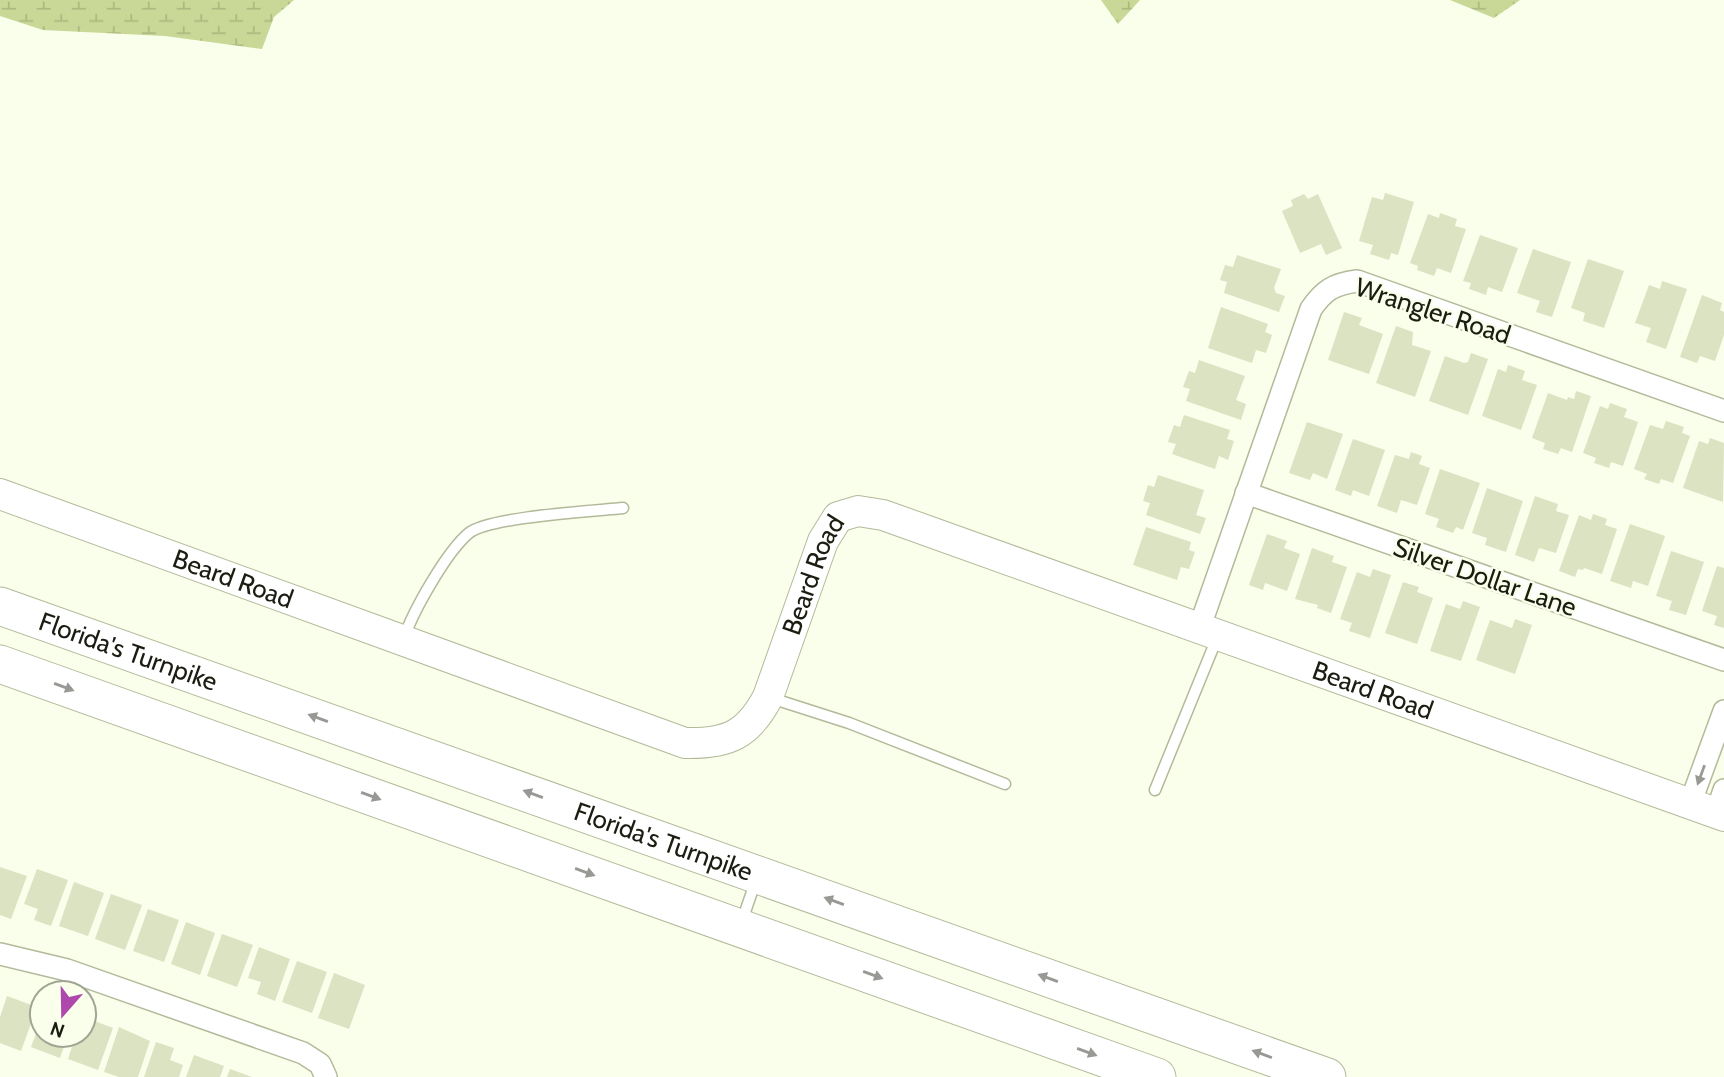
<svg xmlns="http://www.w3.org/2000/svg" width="1724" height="1077" font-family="Cabin,sans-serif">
  <defs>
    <pattern id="wetland-marsh" width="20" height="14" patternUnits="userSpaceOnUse" patternTransform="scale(1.75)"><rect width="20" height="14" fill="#c9d896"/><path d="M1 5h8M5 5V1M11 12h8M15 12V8" fill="none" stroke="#acb980"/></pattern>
  </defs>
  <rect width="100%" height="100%" fill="#f9ffea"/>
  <!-- wetland -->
  <g fill="url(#wetland-marsh)">
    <path d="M0 0H294L274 17 262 49 165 36 43 30 0 16Z"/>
    <path d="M1101 0H1140L1118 24Z"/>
    <path d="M1450 0H1520L1494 18Z"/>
  </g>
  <!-- building -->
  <g fill="#dbe3c2">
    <path d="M1385 193 1414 202 1398 255 1391 253 1389 260 1370 254 1373 245 1359 241 1372 197 1383 200Z"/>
    <path d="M1304 194 1308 199 1318 194 1342 248 1326 255 1321 244 1300 253 1282 211 1293 206 1291 200Z"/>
    <path d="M1440 213 1457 219 1455 226 1466 229 1451 273 1437 268 1434 276 1417 270 1418 266 1410 263 1428 214 1439 218Z"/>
    <path d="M1480 235 1518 248 1502 292 1488 287 1486 295 1469 289 1471 283 1463 281Z"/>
    <path d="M1533 249 1571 262 1552 317 1536 312 1540 301 1517 293Z"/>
    <path d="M1237 255 1281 269 1274 288 1276 293 1285 296 1279 312 1224 293 1227 282 1220 280 1225 265 1233 267Z"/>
    <path d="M1588 259 1624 271 1604 328 1583 321 1585 313 1571 308Z"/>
    <path d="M1662 281 1687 289 1666 349 1646 342 1651 328 1635 323 1649 285 1660 289Z"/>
    <path d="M1702 295 1722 303 1720 310 1724 312V335L1715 361 1700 356 1697 363 1680 357Z"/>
    <path d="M1221 307 1268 324 1265 332 1272 335 1266 353 1256 350 1252 363 1208 348Z"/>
    <path d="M1344 312 1362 318 1359 325 1383 334 1369 374 1328 360Z"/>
    <path d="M1396 326 1413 332 1412 345 1431 351 1415 397 1376 383Z"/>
    <path d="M1471 353 1488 359 1468 415 1429 401 1445 356 1464 363 1468 362Z"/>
    <path d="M1199 360 1245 376 1236 400 1246 404 1241 420 1186 401 1190 389 1183 387 1189 371 1195 373Z"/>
    <path d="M1508 365 1525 371 1522 380 1537 385 1521 430 1482 416 1498 369 1506 372Z"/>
    <path d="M1576 391 1591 396 1572 452 1561 448 1558 454 1543 449 1545 443 1532 438 1548 393 1567 400 1568 397 1574 399Z"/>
    <path d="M1610 403 1627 409 1624 417 1638 422 1623 466 1611 462 1609 468 1594 463 1596 458 1583 453 1600 406 1608 409Z"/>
    <path d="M1184 415 1230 430 1227 439 1234 441 1228 460 1219 456 1215 469 1172 454 1176 444 1168 442 1174 425 1180 427Z"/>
    <path d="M1666 421 1684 427 1682 433 1690 436 1673 483 1661 479 1659 484 1644 479 1647 474 1634 469 1650 425 1663 429Z"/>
    <path d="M1307 422 1343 434 1327 479 1313 473 1310 480 1289 473Z"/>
    <path d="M1710 438 1724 443 1723 502 1683 488 1699 441 1708 444Z"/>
    <path d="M1353 439 1385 450 1369 496 1353 490 1351 496 1335 490Z"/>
    <path d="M1411 452 1422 456 1419 464 1430 468 1417 505 1401 500 1397 513 1377 506 1395 455 1409 459Z"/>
    <path d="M1440 469 1480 483 1463 530 1456 527 1453 533 1436 527 1439 519 1425 514Z"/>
    <path d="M1158 475 1204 490 1196 515 1206 518 1200 534 1146 515 1150 503 1143 501 1148 485 1154 487Z"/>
    <path d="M1487 488 1523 501 1506 552 1485 545 1487 538 1472 533Z"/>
    <path d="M1535 496 1558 504 1556 511 1569 515 1556 553 1539 548 1534 562 1515 555Z"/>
    <path d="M1593 514 1607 519 1605 525 1617 529 1602 574 1584 568 1583 570 1578 569 1575 577 1559 571 1579 515 1591 520Z"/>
    <path d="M1630 524 1665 536 1648 586 1633 581 1631 588 1610 581Z"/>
    <path d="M1146 527 1191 542 1189 550 1195 552 1189 569 1181 567 1177 580 1133 565Z"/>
    <path d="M1267 534 1287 541 1284 548 1300 554 1287 591 1265 583 1263 590 1249 585Z"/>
    <path d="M1312 548 1334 556 1332 562 1347 567 1331 613 1317 608 1318 605 1295 599Z"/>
    <path d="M1671 551 1704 562 1686 615 1669 610 1672 601 1656 596Z"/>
    <path d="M1717 566 1724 568V628L1714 625 1717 616 1702 611Z"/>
    <path d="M1373 569 1391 575 1370 638 1349 631 1352 623 1340 619 1357 572 1370 577Z"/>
    <path d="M1403 582 1419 587 1417 592 1433 598 1417 644 1385 633Z"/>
    <path d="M1463 601 1480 607 1461 661 1430 651 1446 604 1460 609Z"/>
    <path d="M1515 619 1532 625 1515 674 1476 660 1490 620 1512 628Z"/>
    <path d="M0 867 27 876 11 919 0 915Z"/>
    <path d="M37 869 68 880 51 926 34 920 38 909 24 904Z"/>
    <path d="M74 882 104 893 88 936 59 926Z"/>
    <path d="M111 894 142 905 125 950 95 939Z"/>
    <path d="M148 909 179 920 164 962 133 951Z"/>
    <path d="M186 922 215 933 200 975 171 964Z"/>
    <path d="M222 934 253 945 237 987 207 976Z"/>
    <path d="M259 947 290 959 275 1001 257 994 261 982 248 978Z"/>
    <path d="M297 961 327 972 312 1013 282 1002Z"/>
    <path d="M334 973 365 985 349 1029 318 1018Z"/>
    <path d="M7 996 37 1007 21 1051 0 1043V1017Z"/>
    <path d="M84 1017 113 1028 98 1070 68 1059 76 1035H84Z"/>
    <path d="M42 1018V1035H68L60 1058 31 1047Z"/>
    <path d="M119 1027 150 1041 138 1077H119L104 1072Z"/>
    <path d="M156 1042 174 1048 170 1060 183 1065 179 1077H144Z"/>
    <path d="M194 1055 224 1066 220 1077H186Z"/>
    <path d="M230 1069 252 1077H227Z"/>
  </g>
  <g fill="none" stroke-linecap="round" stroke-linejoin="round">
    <!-- lane casing -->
    <g stroke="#b2ba9a" stroke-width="13">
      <g id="lane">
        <path d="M404 638C413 611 447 551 469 533 489 517 593 511 623 508"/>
        <path d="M771 698 849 723 1005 784"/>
        <path d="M1155 790 1217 638"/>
        <path d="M742 921 756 880"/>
      </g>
    </g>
    <!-- street casing -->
    <g stroke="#b2ba9a" stroke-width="24">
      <g id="street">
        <path d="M1246 493 1724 660"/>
        <path d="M1199 629 1311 309C1324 290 1334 284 1357 281L1724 411"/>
        <path d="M1690 804 1724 711"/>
        <path d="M1716 814 1724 790"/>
        <path d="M0 954 67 970 303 1053 320 1064 326 1077"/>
      </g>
    </g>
    <!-- secondary casing -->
    <g stroke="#b2ba9a" stroke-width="32">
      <g id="secondary">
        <path id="s1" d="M0 494 685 743C728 744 748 735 768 697L823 541 838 517 858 511 883 515 1724 816"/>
      </g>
    </g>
    <!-- highway casing -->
    <g stroke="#b2ba9a" stroke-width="39">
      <g id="highway">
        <path id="s2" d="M0 606 1327 1077"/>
        <path d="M0 664 1157 1077"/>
      </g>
    </g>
    <!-- lane -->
    <use href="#lane" stroke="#fff" stroke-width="10"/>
    <!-- street -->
    <use href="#street" stroke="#fff" stroke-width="21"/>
    <!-- secondary -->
    <use href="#secondary" stroke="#fff" stroke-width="30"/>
    <!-- highway -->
    <use href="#highway" stroke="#fff" stroke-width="37"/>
  </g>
  <!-- one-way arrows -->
  <defs><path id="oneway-solid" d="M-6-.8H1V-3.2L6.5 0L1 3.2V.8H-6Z" transform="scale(1.75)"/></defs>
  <g fill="#989994">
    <use href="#oneway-solid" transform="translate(64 687) rotate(20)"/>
    <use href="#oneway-solid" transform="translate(318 718) rotate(-160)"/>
    <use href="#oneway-solid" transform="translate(1701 775) rotate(110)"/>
    <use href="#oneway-solid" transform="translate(533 794) rotate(-160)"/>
    <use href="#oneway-solid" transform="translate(371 796) rotate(20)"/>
    <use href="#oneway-solid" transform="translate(585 872) rotate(20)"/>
    <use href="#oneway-solid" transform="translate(834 901) rotate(-160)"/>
    <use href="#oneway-solid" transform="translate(873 975) rotate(20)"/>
    <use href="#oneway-solid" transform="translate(1048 978) rotate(-160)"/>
    <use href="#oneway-solid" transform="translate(1087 1052) rotate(20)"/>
    <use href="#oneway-solid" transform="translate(1262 1054) rotate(-160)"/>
  </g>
  <g text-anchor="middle" stroke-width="5" stroke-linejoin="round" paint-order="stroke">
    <!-- street labels -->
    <g font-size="26" fill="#1a1d11" stroke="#f9ffea">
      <text transform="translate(1433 311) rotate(18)" y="9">Wrangler Road</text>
      <text transform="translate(1485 577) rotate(19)" y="9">Silver Dollar Lane</text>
      <text dy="9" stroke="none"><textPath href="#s1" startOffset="248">Beard Road</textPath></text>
      <text dy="9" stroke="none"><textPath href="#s1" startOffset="961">Beard Road</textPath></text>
      <text dy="9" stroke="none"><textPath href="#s2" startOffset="136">Florida's Turnpike</textPath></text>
      <text dy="9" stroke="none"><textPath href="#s1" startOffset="1591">Beard Road</textPath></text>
      <text dy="9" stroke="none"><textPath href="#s2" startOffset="704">Florida's Turnpike</textPath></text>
    </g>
  </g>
  <!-- north arrow -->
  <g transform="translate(63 1014) rotate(200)"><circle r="33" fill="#f9ffea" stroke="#a0a593" stroke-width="2"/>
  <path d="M0-5L12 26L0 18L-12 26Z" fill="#ae48ac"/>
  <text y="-10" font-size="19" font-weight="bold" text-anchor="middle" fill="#1a1d11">N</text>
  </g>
</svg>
